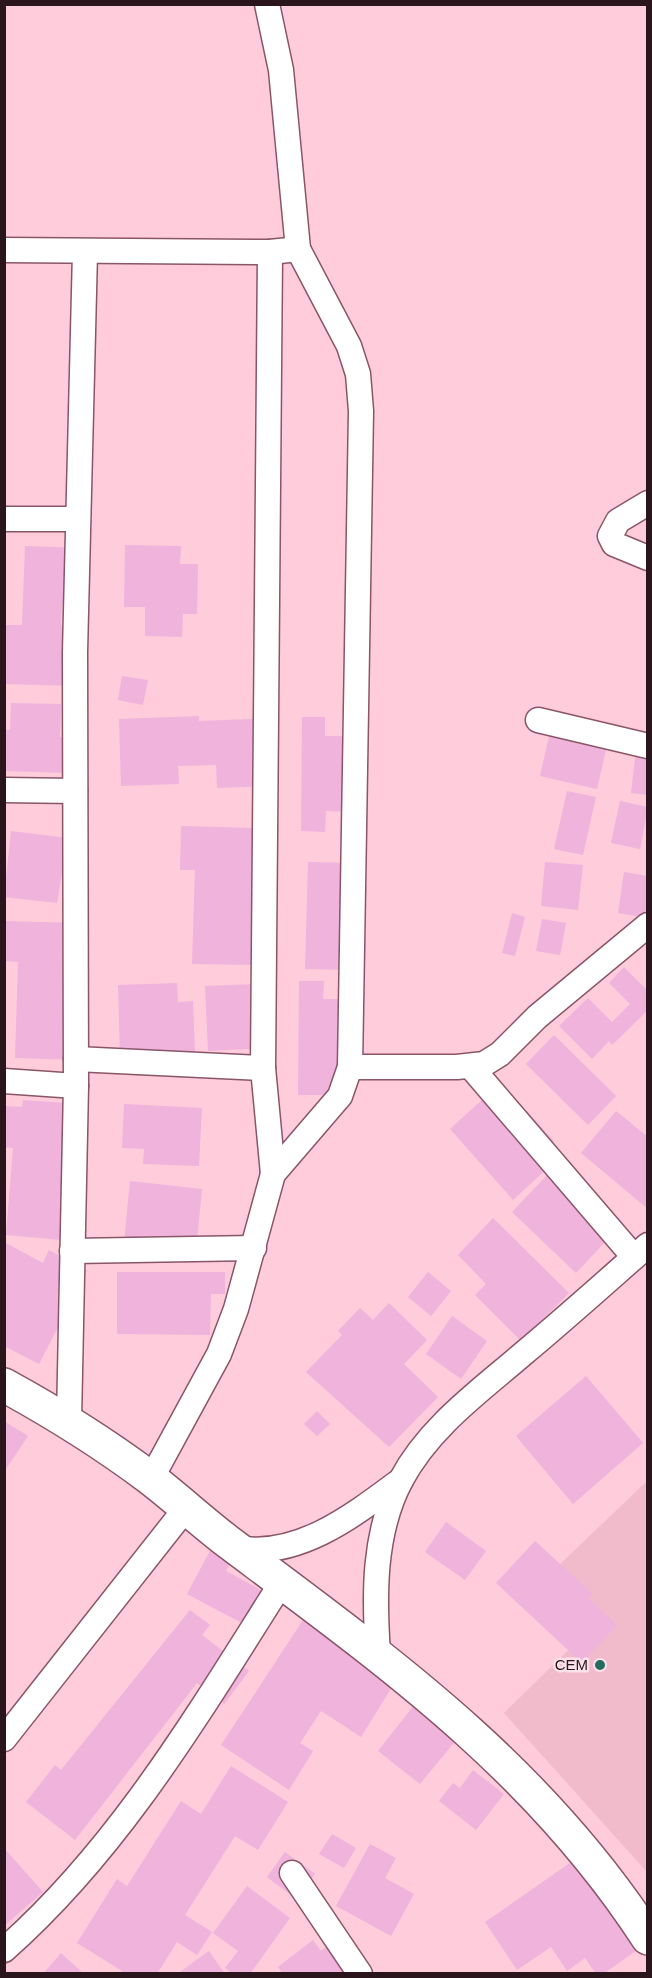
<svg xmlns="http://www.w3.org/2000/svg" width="652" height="1978" font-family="Arial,sans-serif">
  <rect width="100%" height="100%" fill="#feccdb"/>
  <!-- built -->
  <path fill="#f2bbcc" d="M647 1481V1872L504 1713 602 1617 556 1568Z"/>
  <!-- building -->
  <g fill="#efb3dc">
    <path d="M125 545 181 546 180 564H198L197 614H183L182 637 145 636V607H124Z"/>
    <path d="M25 546 79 548 77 604H62L61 625H80L78 686 4 684 6 625H22Z"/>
    <path d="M122 676 148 680 143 705 118 700Z"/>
    <path d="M11 703 61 704 60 737 68 738 67 773 4 771V730H10Z"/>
    <path d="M199 716V721L274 718 267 786 217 788 216 765 178 766 179 784 121 786 119 719Z"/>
    <path d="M302 717H325V736H352L351 812 326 811 325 832 301 831Z"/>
    <path d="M550 732 607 745 597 789 540 776Z"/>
    <path d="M636 750 648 752V795L631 793Z"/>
    <path d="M567 791 596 797 583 855 554 849Z"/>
    <path d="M620 801 648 807 640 849 611 843Z"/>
    <path d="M181 826 255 828 256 965 192 964 195 870H180Z"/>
    <path d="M11 831 68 838 57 903 4 897Z"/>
    <path d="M308 862 355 863 352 970 305 969Z"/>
    <path d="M545 862 583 865 578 910 541 906Z"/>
    <path d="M624 872 648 876 647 918 618 913Z"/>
    <path d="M512 913 525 917 515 956 502 953Z"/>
    <path d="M542 919 566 923 560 955 536 951Z"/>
    <path d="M4 921 79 923V1060L15 1058 18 962 4 961Z"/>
    <path d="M624 967 648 991V1010L612 1045 609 1041 592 1059 559 1026 588 998 612 1022 630 1004 609 983Z"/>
    <path d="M299 981H324L323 999H350V1074H334V1095H298Z"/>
    <path d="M177 983 178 1002 193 1001 195 1053 120 1055 118 985Z"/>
    <path d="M256 984 274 1048 208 1051 205 986Z"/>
    <path d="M554 1035 616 1096 588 1125 526 1064Z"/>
    <path d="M494 1089 519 1117 527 1111 554 1141 539 1154 550 1166 513 1200 450 1129Z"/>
    <path d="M23 1100 81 1104 67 1260 87 1271 39 1364 4 1346V1242L43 1263 49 1250 60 1256 61 1240 6 1235 13 1148 4 1147V1106L22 1107Z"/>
    <path d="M124 1104 202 1108 199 1166 143 1164 144 1149 122 1148Z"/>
    <path d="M616 1111 648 1137V1209L581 1153Z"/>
    <path d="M553 1169 588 1187 605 1203 599 1210 618 1228 576 1273 512 1212Z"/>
    <path d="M130 1181 202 1189 196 1250 124 1242Z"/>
    <path d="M493 1218 569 1293 521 1341 475 1295 486 1284 458 1255Z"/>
    <path d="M117 1272H225V1294H211L210 1335 117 1334Z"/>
    <path d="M428 1272 451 1291 431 1316 408 1297Z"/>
    <path d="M389 1303 427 1340 404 1364 438 1397 389 1447 306 1372 342 1335 338 1331 360 1308 373 1320Z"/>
    <path d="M452 1316 487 1341 461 1379 426 1354Z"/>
    <path d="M586 1376 643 1443 573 1504 516 1436Z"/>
    <path d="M317 1411 330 1424 317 1436 304 1424Z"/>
    <path d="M4 1421 28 1436 4 1472Z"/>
    <path d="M446 1522 486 1551 465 1580 425 1552Z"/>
    <path d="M535 1541 593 1594 589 1599 617 1625 582 1663 496 1583Z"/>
    <path d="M212 1547 233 1558 226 1571 274 1597 257 1631 187 1594Z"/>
    <path d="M190 1610 210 1625 202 1635 249 1671 224 1704 197 1683 75 1840 26 1802 55 1765 61 1770Z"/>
    <path d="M307 1614 397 1679 361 1737 321 1711 300 1743 313 1751 289 1790 221 1745Z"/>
    <path d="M423 1694 466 1728 420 1784 378 1751Z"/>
    <path d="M231 1766 288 1802 258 1850 235 1836 185 1915 212 1932 197 1955 177 1942 157 1974H120L122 1971 77 1943 117 1879 127 1886 181 1801 201 1814Z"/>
    <path d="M473 1770 504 1794 476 1830 439 1801 453 1783 460 1788Z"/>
    <path d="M332 1834 356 1848 344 1868 319 1854Z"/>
    <path d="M370 1844 396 1858 385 1878 414 1894 391 1936 336 1906Z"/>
    <path d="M4 1848 43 1892 4 1926Z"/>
    <path d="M285 1852 315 1874 296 1899 267 1877Z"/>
    <path d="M580 1856 643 1946 603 1974H596L585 1958 567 1971 551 1947 517 1970 485 1922Z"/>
    <path d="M247 1886 290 1918 250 1974H233L225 1968 238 1951 213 1933Z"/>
    <path d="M313 1940 321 1951 335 1940 347 1974H283L278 1967Z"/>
    <path d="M209 1951 225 1974H177Z"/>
    <path d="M61 1953 84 1974H43Z"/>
  </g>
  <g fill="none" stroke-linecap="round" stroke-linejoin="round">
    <!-- street casing -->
    <g stroke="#8a5567" stroke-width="27">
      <g id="street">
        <path d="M4 250 270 252 298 249 281 70 267 4"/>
        <path d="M270 252 263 1068 273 1174"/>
        <path d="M648 503 618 521 610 536 614 544 648 558"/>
        <path d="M4 519H77"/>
        <path d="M538 720 648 746"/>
        <path d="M4 790 75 791"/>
        <path d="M76 1059 263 1068"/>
        <path d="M350 1067H457L484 1064 500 1054 537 1017 648 925"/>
        <path d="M471 1067 634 1257"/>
        <path d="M4 1081 76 1086"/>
        <path d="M72 1251 254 1248"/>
        <path d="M69 1420 76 1086 75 652 85 252"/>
        <path d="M151 1479 219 1354 236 1309 273 1174 340 1096 350 1067 361 411 358 374 349 346 298 249"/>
        <path d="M237 1548C298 1559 354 1515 401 1480"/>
        <path d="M378 1654C374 1596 373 1533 401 1480 429 1427 480 1391 524 1353 566 1318 607 1281 648 1245"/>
        <path d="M4 1739 186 1508"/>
        <path d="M292 1873 360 1974"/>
        <path d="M4 1950C120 1848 200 1711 282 1582"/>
      </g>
    </g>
    <!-- secondary casing -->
    <g stroke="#8a5567" stroke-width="36">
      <path id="secondary" d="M4 1385C57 1414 102 1442 150 1478 176 1498 201 1521 227 1541 387 1661 537 1767 648 1938"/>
    </g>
    <!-- street -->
    <use href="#street" stroke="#fff" stroke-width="24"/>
    <!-- secondary -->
    <use href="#secondary" stroke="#fff" stroke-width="33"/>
  </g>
  <!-- markers -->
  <circle fill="#256a5d" stroke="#fbe1e9" stroke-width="2" cx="600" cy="1665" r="6"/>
  <g text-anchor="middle" stroke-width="5" stroke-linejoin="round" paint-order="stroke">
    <!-- poi labels -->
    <g font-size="15" fill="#2b151c" stroke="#fbe1e9" text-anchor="end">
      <text x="588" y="1670">CEM</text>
    </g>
  </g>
  <!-- border -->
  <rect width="652" height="1978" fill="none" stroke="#2b151c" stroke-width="12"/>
</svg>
